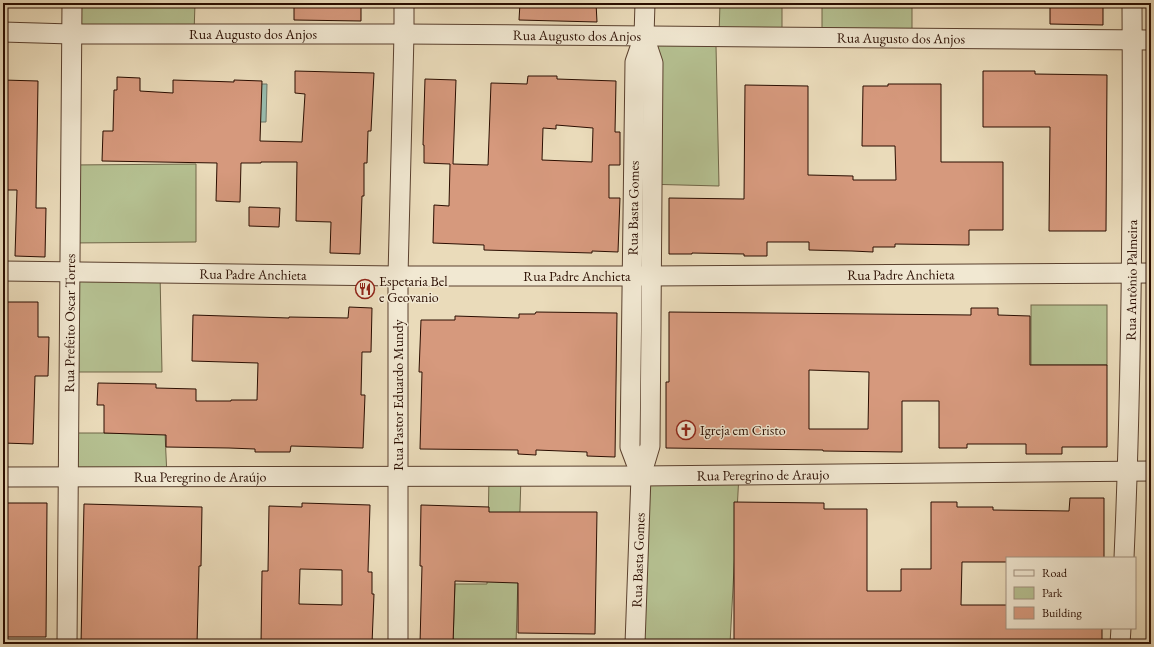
<svg xmlns="http://www.w3.org/2000/svg" width="1154" height="647" font-family="'EB Garamond',serif">
  <rect width="100%" height="100%" fill="#eadbba"/>
  <filter id="stains"><feTurbulence type="fractalNoise" baseFrequency=".005" numOctaves="4"/><feColorMatrix values="0 0 0 0 .2 0 0 0 0 .09 0 0 0 0 .02 0 0 0 .5 -.17"/></filter>
  <radialGradient id="worn" r=".72"><stop offset=".6" stop-color="#630" stop-opacity="0"/><stop offset="1" stop-color="#630" stop-opacity=".3"/></radialGradient>
  <!-- green -->
  <g fill="#b5c091" stroke="#706648">
    <path d="M72 3H195L194 34H71Z"/>
    <path d="M720 3H782V37L719 36Z"/>
    <path d="M822 3H912V38L822 37Z"/>
    <path d="M644 44 716 46 719 186 643 184Z"/>
    <path d="M196 164V242L70 243 71 165Z"/>
    <path d="M70 272 160 273 162 372H69Z"/>
    <rect x="1031" y="305" width="76" height="60"/>
    <path d="M69 433H165L167 477H68Z"/>
    <path d="M739 474 730 644H641V476Z"/>
    <path d="M489 476H521L516 644H453L455 584H487Z"/>
  </g>
  <!-- water -->
  <path fill="#98bbac" stroke="#6c7567" d="M248 84H267L266 122H247Z"/>
  <!-- building -->
  <g fill="#d6997d" stroke="#2a0d00" fill-rule="evenodd">
    <path d="M294 3H361V21L294 20Z"/>
    <path d="M520 3H596L597 22 519 20Z"/>
    <path d="M1050 3H1103V25L1050 24Z"/>
    <path d="M295 71 374 73 371 131H368L367 163H364V196H362L360 254 330 253 331 222 296 221 297 162H261V163H241L240 202 216 201 217 163 102 161 103 131H113L114 90H117V77L140 78V91L173 93V80L234 82V80L262 81 260 141 302 142 305 94 295 93Z"/>
    <path d="M983 71H1035V74L1107 75 1106 231H1049L1050 127H983Z"/>
    <path d="M528 76H557V79L616 81 615 132H620V165H609V198H620L618 252 592 251V253L484 250V245L433 243 434 205 449 206 450 164 424 163V145H423L425 79 456 80 453 164 488 165 491 83 527 84ZM556 125 593 128 592 162 542 160 543 128 556 129Z"/>
    <path d="M3 80 38 81 36 208H46L45 257 15 256 17 190H3Z"/>
    <path d="M888 84H941V162H1003V230H969V245L895 244V247H873V252L852 251 809 250V242H767V256H744V254L692 253V254H669V198L744 199 745 85 808 86V175L853 176V180H896L895 146H862L863 86H888Z"/>
    <path d="M249 207 280 208 279 227 249 226Z"/>
    <path d="M3 302H38V337H49L48 376H35L33 444 3 443Z"/>
    <path d="M349 307 372 308 371 352H362L361 395H365L363 448 291 446 290 452H255V449L229 448 166 447V435L104 433V405H97L98 383 156 384V388L196 389V401H231V400H257L258 363 192 361 193 315 289 318V317L348 318Z"/>
    <path d="M971 308H998V315L1030 316V365H1107V447H1062V454H1026V444H967V448H939V401H902V452L823 451V450L666 448V382H669V312L971 315ZM809 370 869 372 868 429H809Z"/>
    <path d="M536 312 617 313 615 457 587 456V452L536 450V455L518 454V450L420 449 422 372H419L421 320H455V316L519 318V314H535Z"/>
    <path d="M1070 498H1104V558H1007V562H962L961 605H1007V628H1102V644H865V643L797 642V644H772V640H734V502L824 503V509H867V591H901V569H931V502H957V507H993V510L1069 511Z"/>
    <path d="M3 503H47L46 637H3Z"/>
    <path d="M302 503 370 505 368 572H372V594H374L372 644H261L262 571H268L269 506 302 507ZM300 569 342 570V605L299 604Z"/>
    <path d="M84 504 202 507 201 566H199L197 644H81Z"/>
    <path d="M421 505 489 507V512H597L595 634 518 633V583L455 581 453 644H420L422 566H420Z"/>
  </g>
  <g fill="none" stroke-linecap="round" stroke-linejoin="round">
    <!-- minor casing -->
    <g stroke="#5a402e" stroke-width="21">
      <g id="minor">
        <path id="s1" d="M3 32 71 34H404L1151 40"/>
        <path id="s2" d="M3 271 398 276H651L1151 273"/>
        <path id="s3" d="M641 476 630 447 635 62 644 36"/>
        <path id="s4" d="M3 477 641 476 1151 471"/>
        <path id="s5" d="M1124 558C1132 373 1133 188 1132 3"/>
        <path id="s6" d="M67 644 72 3"/>
        <path d="M398 644V276L404 34V3"/>
        <path id="s7" d="M635 644 641 476 650 446 653 63 644 36 645 3"/>
        <path d="M1120 644 1121 628"/>
      </g>
    </g>
    <!-- minor -->
    <use href="#minor" stroke="#f1e8d2" stroke-width="19"/>
  </g>
  <!-- icons -->
  <defs>
    <g id="restaurant-ring" transform="scale(1)"><circle r="9.5" fill="#f1e8d2" stroke="#8f2418" stroke-width="1.5"/><path d="M-5-6h1v4h1v-4h1v4h1v-4h1v5L-1.5 .5V6h-2V.5L-5-1ZM5-6V6H3V1.5H1.5Q1.5-4 5-6Z" fill="#8f2418"/></g>
    <g id="church-ring" transform="scale(1)"><circle r="9.5" fill="#f1e8d2" stroke="#8f2418" stroke-width="1.5"/><path d="M-1.2-6h2.4v3.5h3.3v2.4h-3.3V6h-2.4V-.1h-3.3v-2.4h3.3Z" fill="#8f2418"/></g>
  </defs>
  <g fill-rule="evenodd">
    <use href="#restaurant-ring" x="365" y="289"/>
    <use href="#church-ring" x="686" y="430"/>
  </g>
  <g text-anchor="middle" stroke-width="3" stroke-linejoin="round" paint-order="stroke">
    <!-- street labels -->
    <g font-size="14" fill="#2a0d00" stroke="#f1e8d2">
      <text dy="5" stroke="none"><textPath href="#s1" startOffset="250">Rua Augusto dos Anjos</textPath></text>
      <text dy="5" stroke="none"><textPath href="#s1" startOffset="574">Rua Augusto dos Anjos</textPath></text>
      <text dy="5" stroke="none"><textPath href="#s1" startOffset="898">Rua Augusto dos Anjos</textPath></text>
      <text dy="5" stroke="none"><textPath href="#s3" startOffset="270">Rua Basta Gomes</textPath></text>
      <text dy="5" stroke="none"><textPath href="#s2" startOffset="250">Rua Padre Anchieta</textPath></text>
      <text dy="5" stroke="none"><textPath href="#s2" startOffset="898">Rua Padre Anchieta</textPath></text>
      <text dy="5" stroke="none"><textPath href="#s2" startOffset="574">Rua Padre Anchieta</textPath></text>
      <text dy="5" stroke="none"><textPath href="#s5" startOffset="278">Rua Antônio Palmeira</textPath></text>
      <text dy="5" stroke="none"><textPath href="#s6" startOffset="321">Rua Prefeito Oscar Torres</textPath></text>
      <text transform="translate(398 395) rotate(-90)" y="5">Rua Pastor Eduardo Mundy</text>
      <text dy="5" stroke="none"><textPath href="#s4" startOffset="760">Rua Peregrino de Araujo</textPath></text>
      <text dy="5" stroke="none"><textPath href="#s4" startOffset="197">Rua Peregrino de Araújo</textPath></text>
      <text dy="5" stroke="none"><textPath href="#s7" startOffset="84">Rua Basta Gomes</textPath></text>
    </g>
    <!-- poi labels -->
    <g font-size="14" fill="#2a0d00" stroke="#f1e8d2" text-anchor="start">
      <text x="379" y="286">Espetaria Bel<tspan x="379" dy="16">e Geovanio</tspan></text>
      <text x="700" y="435">Igreja em Cristo</text>
    </g>
  </g>
  <!-- margin -->
  <rect width="1154" height="647" fill="none" stroke="#eadbba" stroke-width="16"/>
  <rect x="4" y="4" width="1146" height="639" fill="none" stroke="#2a0d00" stroke-width="2"/>
  <rect x="8" y="8" width="1138" height="631" fill="none" stroke="#2a0d00"/>
  <!-- legend -->
  <rect x="1006" y="557" width="130" height="72" fill="#f1e8d2" stroke="#a1907e"/>
  <rect x="1014" y="570" width="20" height="6" fill="#f1e8d2" stroke="#a1907e"/>
  <text x="1042" y="577" font-size="12" fill="#2a0d00">Road</text>
  <rect x="1014" y="587" width="20" height="12" fill="#b5c091" stroke="#a1907e"/>
  <text x="1042" y="597" font-size="12" fill="#2a0d00">Park</text>
  <rect x="1014" y="607" width="20" height="12" fill="#d6997d" stroke="#a1907e"/>
  <text x="1042" y="617" font-size="12" fill="#2a0d00">Building</text>
  <rect width="100%" height="100%" filter="url(#stains)"/>
  <rect width="100%" height="100%" fill="url(#worn)"/>
</svg>
